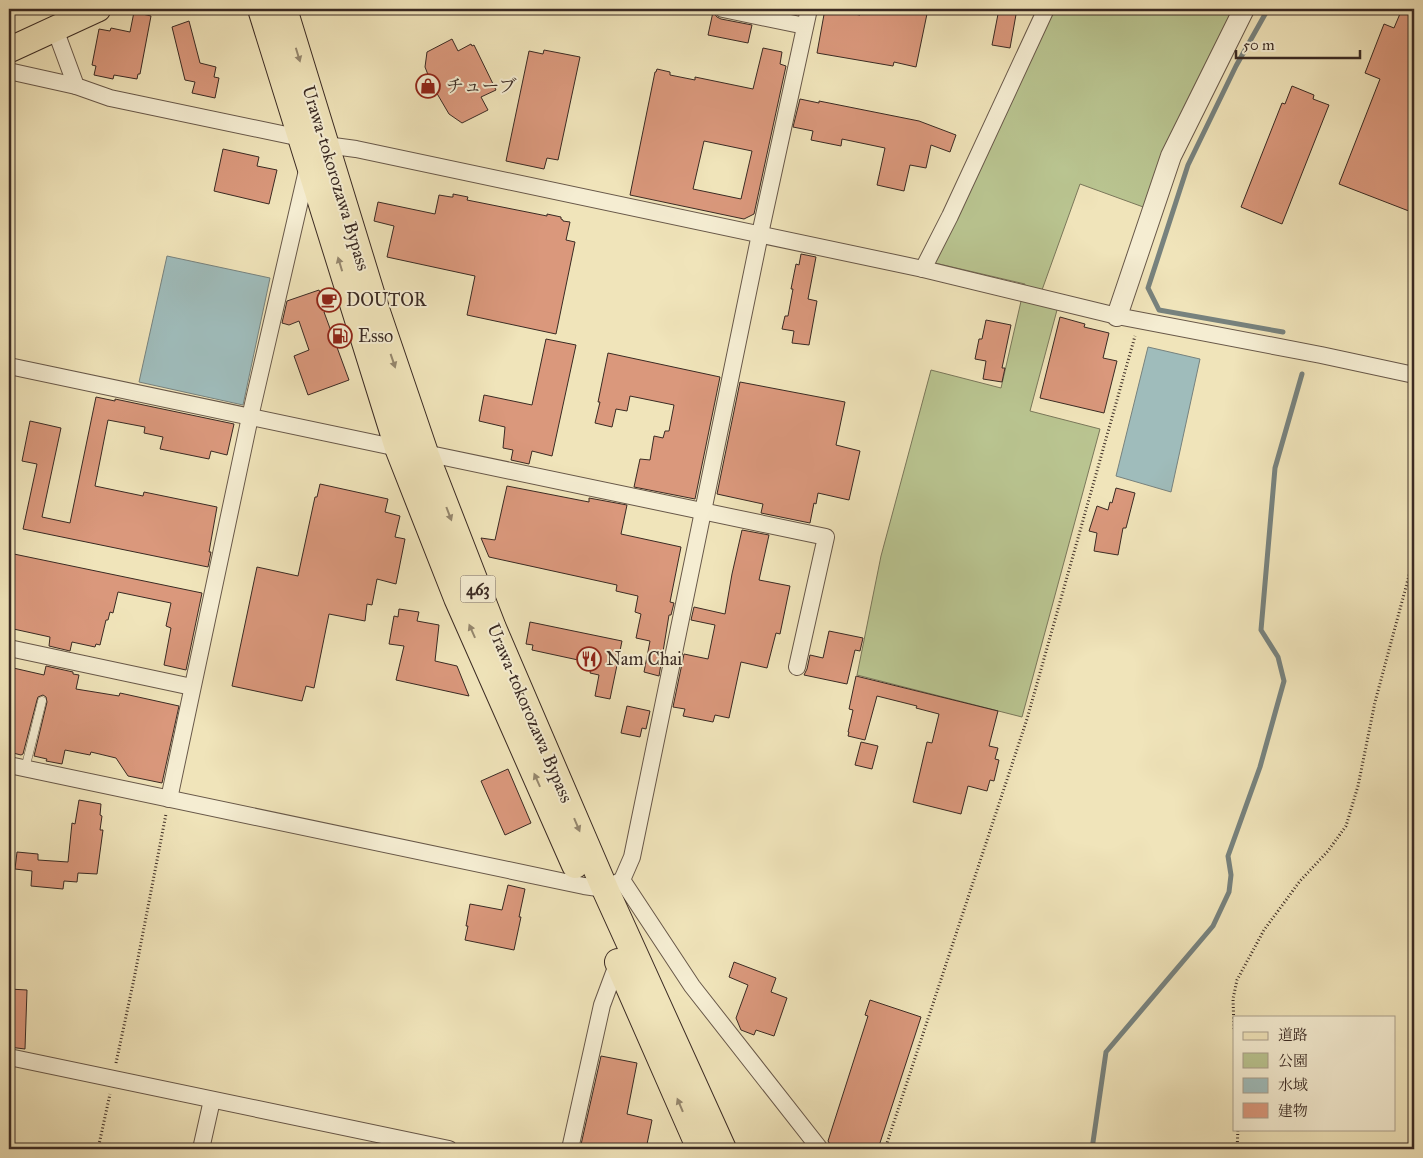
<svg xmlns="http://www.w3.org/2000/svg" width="1423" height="1158" font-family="'IM FELL Great Primer','Noto Serif JP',serif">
  <rect width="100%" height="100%" fill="#f0e4ba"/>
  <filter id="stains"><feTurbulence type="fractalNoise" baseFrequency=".004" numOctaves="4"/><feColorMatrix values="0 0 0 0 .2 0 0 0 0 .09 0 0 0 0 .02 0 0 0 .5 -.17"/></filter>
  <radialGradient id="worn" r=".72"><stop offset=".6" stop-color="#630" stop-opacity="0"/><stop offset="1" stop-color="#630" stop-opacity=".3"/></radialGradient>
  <!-- green -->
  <path fill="#b9c490" stroke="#7a775a" d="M1055 9H1235L1146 208 1080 184 1042 290 1057 310 1030 411 1100 429 1022 717 857 675 881 556 931 370 1001 388 1025 284 935 263 932 256Z"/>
  <!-- water -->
  <g fill="#9fbcbb" stroke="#77827e">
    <path d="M167 256 270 278 243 405 139 382Z"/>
    <path d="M1148 347 1200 359 1171 492 1116 476Z"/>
  </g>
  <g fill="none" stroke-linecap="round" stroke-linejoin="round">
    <!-- stream -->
    <g stroke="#77827e" stroke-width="5">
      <path d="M1268 9 1236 66 1188 165 1148 288 1159 310 1283 332"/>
      <path d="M1092 1149 1106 1052 1213 926 1229 892 1231 875 1228 856 1260 767 1284 681 1278 657 1261 630 1275 468 1302 374"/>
    </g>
  </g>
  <!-- building -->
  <g fill="#da987c" stroke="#3a2a23" fill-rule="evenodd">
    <path d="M825 9 860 15 861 9H928L916 67 894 62 893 66 817 53Z"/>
    <path d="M999 9H1017L1010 48 992 45Z"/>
    <path d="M1402 9H1414V213L1339 184 1380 79 1365 73 1384 24 1394 28Z"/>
    <path d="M134 12 151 16 140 74H138L137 79 114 75 113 79 94 75 96 66 92 65 99 29 110 31 111 28 130 32Z"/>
    <path d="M713 12 717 17 721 19 752 25 748 43 708 35Z"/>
    <path d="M189 21 200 63 216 67 214 77 219 78 215 98 192 93 195 82 185 80 172 27Z"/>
    <path d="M452 39 458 51 471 44 472 46 474 45 496 90 481 97 488 110 462 123 449 114 432 85 425 67 427 52Z"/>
    <path d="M763 48 782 52 780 64 786 66 754 214 744 219 630 195 655 72H656L657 69 670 72V75L695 80V77L753 89ZM704 141 752 151 741 199 693 189Z"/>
    <path d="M544 50 580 57 558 160 547 158 544 169 506 161 529 51 543 54Z"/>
    <path d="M1292 86 1314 95 1313 99 1329 105 1282 224 1241 207 1282 103 1285 104Z"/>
    <path d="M800 99 819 103V101L919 121 956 135 950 152 931 145 926 168 910 165 904 191 877 185 885 148 842 139 841 146 811 140 813 131 793 127Z"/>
    <path d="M223 149 259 157 257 166 277 170 269 204 214 191Z"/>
    <path d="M453 194 468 197 467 200 547 216V214L561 217V219L563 220V221L570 222 566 240 575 242 556 334 467 315 475 276 387 257 394 226 374 221 378 202 435 214 439 195 451 197H453Z"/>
    <path d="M801 254 816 257 808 299 817 301 809 345 792 343 794 331 782 329 785 316H788L793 289H791L796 264 799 265Z"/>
    <path d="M319 290 327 311 324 312 349 380 308 395 294 356 309 350 299 321 289 325 282 323 287 301Z"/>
    <path d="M1060 317 1085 324 1084 327 1109 333 1103 358 1117 361 1104 413 1040 398Z"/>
    <path d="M986 320 1011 325 1002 368H1005L1002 382 983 379 986 361 975 359 979 339H982Z"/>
    <path d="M546 339 576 345 552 456 532 451 529 464 511 460 513 450 503 448 505 427 479 421 484 395 532 405Z"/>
    <path d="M608 353 720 377 695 499 634 487 640 459 650 460 654 436 663 438 665 431H669L674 405 630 396 627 411 616 409 612 427 595 423 600 402H598Z"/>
    <path d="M740 382 845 402 836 445 860 451 849 500 818 493 816 504 814 503 810 523 761 513 763 504 717 494Z"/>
    <path d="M96 397 115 401V399L234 424 227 455 211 451 209 459 160 449 163 437 144 433 145 427 108 420 95 486 143 496 144 492 217 507 209 552H211L208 567 23 529 37 464 22 461 30 421 61 428 42 517 70 523Z"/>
    <path d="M320 484 388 499 385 512 400 516 395 537 405 539 396 584 377 579 372 605 367 604 365 621 329 614 314 688 306 686 302 701 232 686 257 567 298 576 315 497H317Z"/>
    <path d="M507 486 589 502V498L627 505 621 534 681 547 670 602 674 603 671 615H669L659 676 644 672 650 641 636 638 641 614 635 612 638 596 616 591 617 585 489 557 481 538 495 540Z"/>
    <path d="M1116 488 1135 493 1126 528H1123L1118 555 1094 551 1097 533 1089 531 1097 506 1108 510 1110 502 1112 503Z"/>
    <path d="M742 530 769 535 759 580 790 586 780 634 776 633 767 668 741 662 729 718 715 715 713 722 683 716 685 709 673 707 684 654 708 659 715 625 691 620 694 607 725 614 732 574Z"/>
    <path d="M9 553 202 593 186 670 164 665 171 628 166 626 171 603 118 592 113 613 110 612 108 620H106L100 645 96 644 95 647 72 642 70 651 49 646 50 637 9 628Z"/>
    <path d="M399 609 419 612 417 621 439 625 435 661 457 666 469 696 396 680 404 646 389 644 394 616 398 617Z"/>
    <path d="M530 622 622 641 610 699 595 696 599 675 590 673 592 663 532 650 533 645 526 644Z"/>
    <path d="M829 631 863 638 860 651 855 650 847 684 804 675 807 669 810 655 823 658Z"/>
    <path d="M46 666 73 672V674L79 675 76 689 119 696 120 693 179 706 162 783 128 776 116 758 91 752 90 755 65 750 62 764 46 761 47 759 34 756 47 702 46 697 43 695 38 697 37 700 23 754 21 755 9 752V667L44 675Z"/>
    <path d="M856 676 998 711 989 746 998 748 995 759 999 760 994 781 990 780 987 791 968 786 961 814 913 802 927 742 932 743 939 714 916 708 917 706 877 696 865 740 848 736 849 732H848L853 710 849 709Z"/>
    <path d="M627 706 650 711 646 729 642 728 640 737 621 733Z"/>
    <path d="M861 742 878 746 872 769 855 765Z"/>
    <path d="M508 769 531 823 505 835 481 781Z"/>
    <path d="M79 800 101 804 100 815 102 816 100 830H103L97 874 78 873 77 882 64 881 63 889 31 886 32 871 15 869 17 852 38 854V860L68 862 72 823 75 824Z"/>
    <path d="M508 885 525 889 519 917H521L514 950 465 940 468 926H466L470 904 502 910Z"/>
    <path d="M734 962 776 978 771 992 787 998 774 1036 756 1030 754 1035 741 1030 736 1018 748 985 729 977Z"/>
    <path d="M9 989 27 990 25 1049 9 1047Z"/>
    <path d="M870 1000 921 1017 878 1149H833L828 1141 868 1016 865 1015Z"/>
    <path d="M601 1056 637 1063 627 1114 652 1120 646 1149H580Z"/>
  </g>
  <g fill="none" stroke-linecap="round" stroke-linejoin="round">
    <!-- service casing -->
    <g stroke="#685849" stroke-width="9">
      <path id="service" d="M25 769 42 701"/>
    </g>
    <!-- minor casing -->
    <g stroke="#685849" stroke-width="18">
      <g id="minor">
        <path d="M723 9 805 26"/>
        <path d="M55 29 76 86 110 98 301 138"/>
        <path d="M9 73 13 72 76 86"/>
        <path d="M326 145 356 149 923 269 1117 316 1321 355 1414 375"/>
        <path d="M923 269 950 216 1046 9"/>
        <path d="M9 366 398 448"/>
        <path d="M425 453 826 537 797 667"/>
        <path d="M9 648 192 687"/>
        <path d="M9 765 584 886 605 889 622 880 632 857 760 234 809 9"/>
        <path d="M169 799 250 417 308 166"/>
        <path d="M622 880 692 986 820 1149"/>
        <path d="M9 1057 449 1149"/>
        <path d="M201 1149 212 1100"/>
        <path d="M570 1149 602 1005 618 962"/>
      </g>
    </g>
    <!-- tertiary casing -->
    <g stroke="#685849" stroke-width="22">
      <path id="tertiary" d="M1117 316 1171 156 1244 9"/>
    </g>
    <!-- primary casing -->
    <g stroke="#3a2a23" stroke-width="27">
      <path id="primary" d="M9 50 98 9"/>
    </g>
    <!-- trunk casing -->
    <g stroke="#3a2a23" stroke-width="28">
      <g id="trunk">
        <path d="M261 9 398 448 457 598 575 865"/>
        <path d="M284 9 377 312 425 453 493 628 605 889 723 1149"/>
        <path d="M618 962 700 1149"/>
      </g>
    </g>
    <!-- path -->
    <g stroke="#3a2a23" stroke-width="3" stroke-dasharray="1 2.5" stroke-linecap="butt">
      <path d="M1234 1029 1233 999 1237 980 1264 930 1300 881 1328 851 1346 826 1358 786 1375 702 1414 557"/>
      <path d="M116 1063 134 979 166 814"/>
      <path d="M98 1149 110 1094"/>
      <path d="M885 1149 1027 719 1135 336"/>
      <path d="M1237 1149 1238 1129"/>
    </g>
    <!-- service -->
    <use href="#service" stroke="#f5edd2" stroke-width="8"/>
    <!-- minor -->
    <use href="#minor" stroke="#f5edd2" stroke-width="16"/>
    <!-- tertiary -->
    <use href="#tertiary" stroke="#f5edd2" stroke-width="20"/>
    <!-- primary -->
    <use href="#primary" stroke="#f0e4ba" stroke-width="25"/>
    <!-- trunk -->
    <use href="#trunk" stroke="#f0e4ba" stroke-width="26"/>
  </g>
  <!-- one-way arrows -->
  <defs><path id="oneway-solid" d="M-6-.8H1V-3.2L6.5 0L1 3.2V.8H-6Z" transform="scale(1.25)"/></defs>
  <g fill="#95876e">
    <use href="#oneway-solid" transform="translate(298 55) rotate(73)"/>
    <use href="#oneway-solid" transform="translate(340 264) rotate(-107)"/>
    <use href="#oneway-solid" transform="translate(393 361) rotate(71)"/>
    <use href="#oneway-solid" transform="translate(449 514) rotate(69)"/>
    <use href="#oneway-solid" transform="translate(472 631) rotate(-114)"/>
    <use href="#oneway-solid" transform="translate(537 780) rotate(-114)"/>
    <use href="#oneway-solid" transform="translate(577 825) rotate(67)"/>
    <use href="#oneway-solid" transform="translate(680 1105) rotate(-113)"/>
  </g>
  <!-- icons -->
  <defs>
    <g id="shop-ring" transform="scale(1.25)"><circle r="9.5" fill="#f5edd2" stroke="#8f2418" stroke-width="1.5"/><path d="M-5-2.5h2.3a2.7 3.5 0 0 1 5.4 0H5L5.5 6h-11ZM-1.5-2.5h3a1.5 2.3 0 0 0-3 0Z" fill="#8f2418"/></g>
    <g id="cafe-ring" transform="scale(1.25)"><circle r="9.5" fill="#f5edd2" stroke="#8f2418" stroke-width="1.5"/><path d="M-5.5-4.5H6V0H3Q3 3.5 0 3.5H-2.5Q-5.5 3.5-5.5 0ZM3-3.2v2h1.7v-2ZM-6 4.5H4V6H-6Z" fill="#8f2418"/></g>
    <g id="fuel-ring" transform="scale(1.25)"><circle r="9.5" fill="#f5edd2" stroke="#8f2418" stroke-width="1.5"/><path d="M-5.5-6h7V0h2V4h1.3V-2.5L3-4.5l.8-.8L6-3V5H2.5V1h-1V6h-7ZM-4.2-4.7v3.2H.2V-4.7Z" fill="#8f2418"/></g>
    <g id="restaurant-ring" transform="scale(1.25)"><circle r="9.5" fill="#f5edd2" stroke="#8f2418" stroke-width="1.5"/><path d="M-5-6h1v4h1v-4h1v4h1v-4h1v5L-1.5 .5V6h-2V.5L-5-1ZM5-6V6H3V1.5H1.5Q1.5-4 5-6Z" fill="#8f2418"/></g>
  </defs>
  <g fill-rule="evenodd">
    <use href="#shop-ring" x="428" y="86"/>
    <use href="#cafe-ring" x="329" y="300"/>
    <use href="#fuel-ring" x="340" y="336"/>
    <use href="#restaurant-ring" x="589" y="659"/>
  </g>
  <g text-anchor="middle" stroke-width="4" stroke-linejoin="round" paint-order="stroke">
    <!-- shield labels -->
    <rect fill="#f5edd2" stroke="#726458" stroke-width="1" x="460.5" y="575.5" width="35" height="27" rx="4"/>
    <g font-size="16" font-weight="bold" fill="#3a2a23">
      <text x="478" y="595">463</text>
    </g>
    <!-- poi labels -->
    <g font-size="18" fill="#3a2a23" stroke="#f5edd2" text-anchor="start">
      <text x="446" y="92">チューブ</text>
      <text x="346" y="306">DOUTOR</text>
      <text x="358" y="342">Esso</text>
      <text x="606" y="665">Nam Chai</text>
    </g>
    <!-- street labels -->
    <g font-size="18" fill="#3a2a23" stroke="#f5edd2">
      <text transform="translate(336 178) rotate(73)" y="6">Urawa-tokorozawa Bypass</text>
      <text transform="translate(530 713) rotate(67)" y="6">Urawa-tokorozawa Bypass</text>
    </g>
  </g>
  <!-- margin -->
  <rect width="1423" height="1158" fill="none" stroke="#f0e4ba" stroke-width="30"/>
  <rect x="10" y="10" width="1403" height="1138" fill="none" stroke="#3a2a23" stroke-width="2.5"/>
  <rect x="15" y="15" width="1393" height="1128" fill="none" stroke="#3a2a23"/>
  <!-- legend -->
  <rect x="1233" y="1016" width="162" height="115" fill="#f5edd2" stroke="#aa9f8c"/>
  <rect x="1243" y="1032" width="25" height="8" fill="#f0e4ba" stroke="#aa9f8c"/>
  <text x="1278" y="1040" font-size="15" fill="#3a2a23">道路</text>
  <rect x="1243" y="1053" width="25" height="15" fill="#b9c490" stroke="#aa9f8c"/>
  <text x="1278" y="1066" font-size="15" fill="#3a2a23">公園</text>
  <rect x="1243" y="1078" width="25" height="15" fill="#9fbcbb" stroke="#aa9f8c"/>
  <text x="1278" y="1090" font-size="15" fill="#3a2a23">水域</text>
  <rect x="1243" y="1103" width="25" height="15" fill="#da987c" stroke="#aa9f8c"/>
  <text x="1278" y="1116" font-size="15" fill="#3a2a23">建物</text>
  <!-- scale -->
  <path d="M1236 50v8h124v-8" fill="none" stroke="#3a2a23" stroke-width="2.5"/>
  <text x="1243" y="50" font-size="15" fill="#3a2a23" stroke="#f5edd2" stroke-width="4" paint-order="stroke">50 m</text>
  <rect width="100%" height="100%" filter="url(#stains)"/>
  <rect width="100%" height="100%" fill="url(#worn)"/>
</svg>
